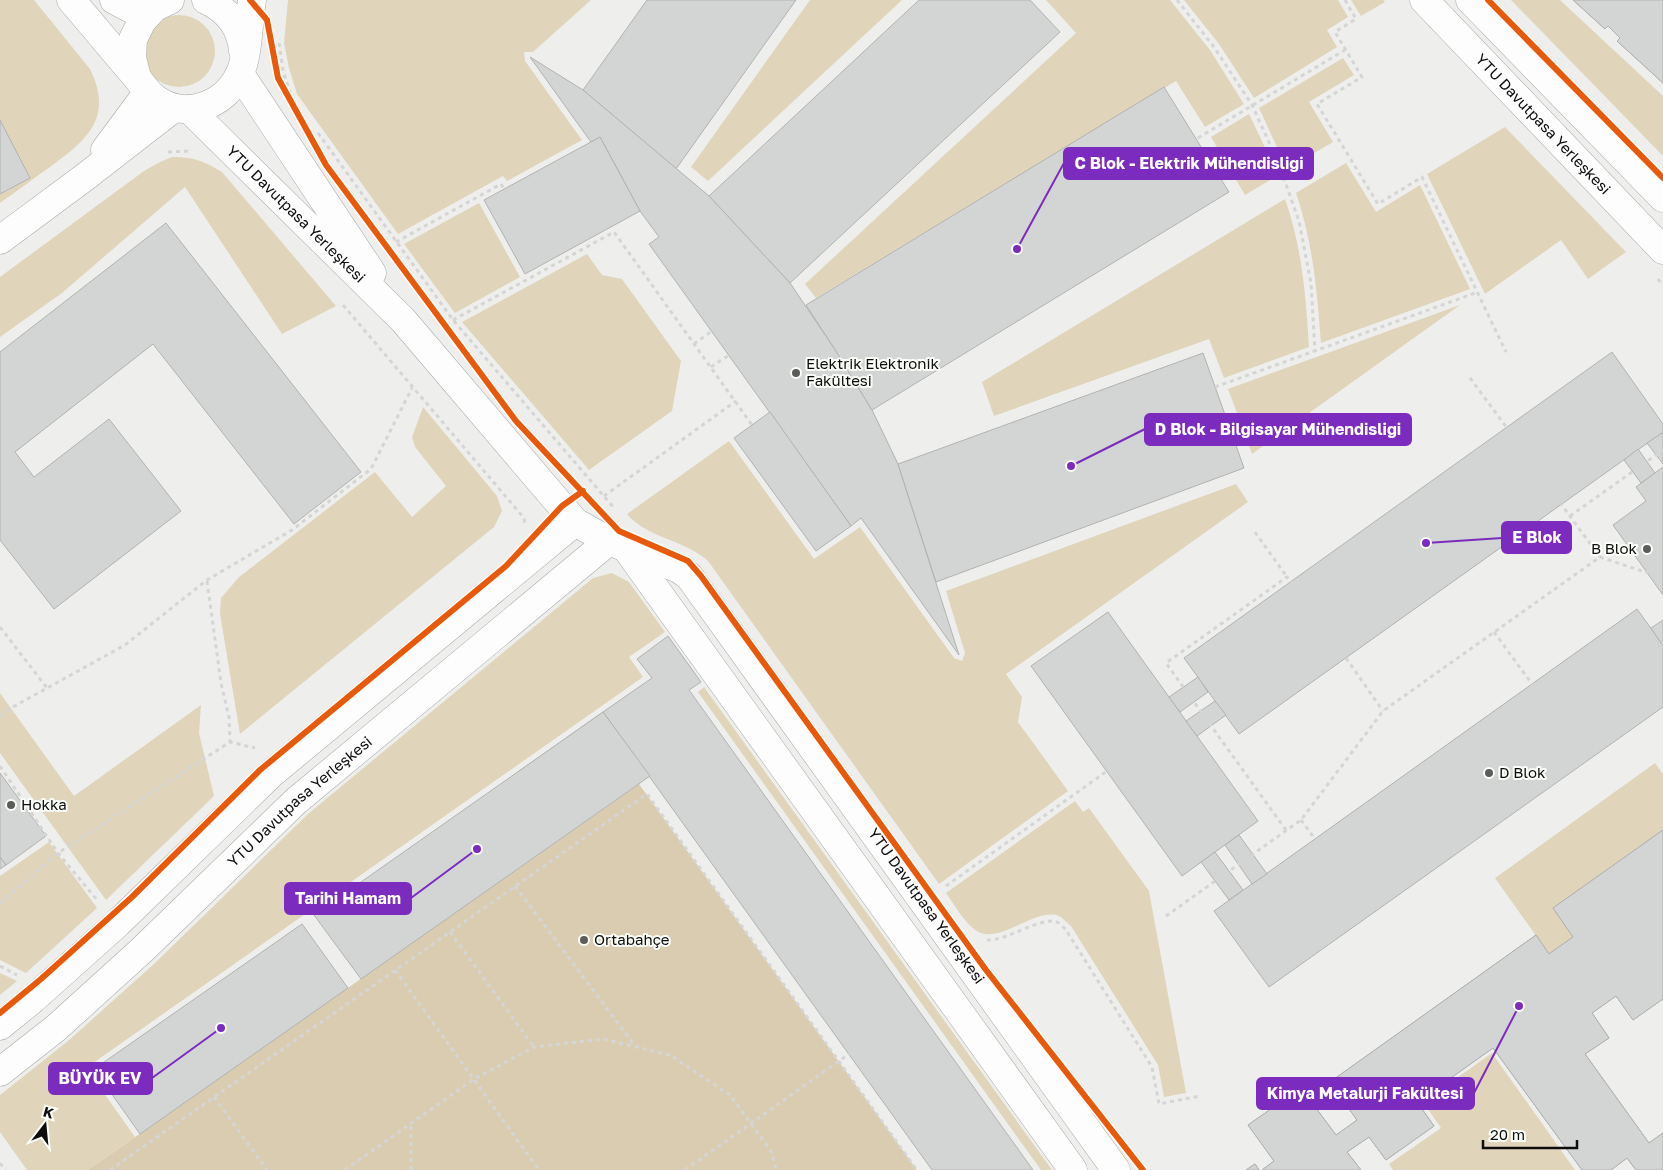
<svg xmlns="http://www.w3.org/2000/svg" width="1663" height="1170" font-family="'Golos Text',sans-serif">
  <rect width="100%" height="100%" fill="#eeefed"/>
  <!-- green -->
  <g fill="#e0d4bb">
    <path d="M0 0H34L90 69C114 118 87 140 50 167 33 179 17 191 0 203Z"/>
    <path d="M288 0H591L533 52H524L525 61 582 140 507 181 503 176 398 234 297 94 289 68 284 43Z"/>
    <path d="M810 0H902L708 181 691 167Z"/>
    <path d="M1046 0H1170L1210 50 1244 104 1205 127 1176 81 816 298 805 284 1076 33Z"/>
    <path d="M1184 0H1338L1348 17 1327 30 1337 47 1254 98 1219 44Z"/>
    <path d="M1351 0H1383L1385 2 1361 16Z"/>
    <path d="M1511 0H1560L1663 96V156Z"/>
    <circle cx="179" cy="51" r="36"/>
    <path d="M1343 58 1354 75 1309 102 1333 142 1287 169 1259 108Z"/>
    <path d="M1249 114 1273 164 1277 176 1245 195 1211 137Z"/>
    <path d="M1505 127 1626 252 1588 279 1561 240 1485 294 1427 174Z"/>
    <path d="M172 157C194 157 204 161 222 172L336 306 282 334 185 187 62 293 0 337V277L144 171 158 163Z"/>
    <path d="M1346 163 1376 212 1420 185 1470 289 1321 343C1317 291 1313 243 1296 193Z"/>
    <path d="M1285 199C1302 247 1306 297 1309 347L1224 378 1209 339 994 416 982 382Z"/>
    <path d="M479 203 520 277 455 313 404 244Z"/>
    <path d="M587 254 602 275 622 279 681 361 672 411 589 470 462 322Z"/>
    <path d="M1460 305 1252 454 1228 389Z"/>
    <path d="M423 407 497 496 502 511 494 527 240 734 220 614 221 598 239 577 375 472 412 517 446 486 415 447 412 437Z"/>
    <path d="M729 441 814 559 860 527 954 658 962 661 965 653 946 591 1236 484 1248 502 1006 674 1022 697 1018 722 1068 791 939 884 708 561C684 539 648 539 627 514Z"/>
    <path d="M612 573 629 582 665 632 629 657 643 677 86 1068 135 1137 88 1170H27L0 1132V1095L68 1041 155 963 308 814 593 578Z"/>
    <path d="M704 687 1052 1170H1041L698 692Z"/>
    <path d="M0 693 74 796 201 705 199 733 214 796 106 900 0 753Z"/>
    <path d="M1655 763 1663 774V830L1553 908 1573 937 1549 954 1495 878Z"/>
    <path d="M1075 801 1083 812 1089 808 1149 891 1186 1093 1164 1097 1158 1065 1071 926C1067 923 1063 918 1059 916 1038 907 1003 941 981 933 968 929 954 904 946 893Z"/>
    <path d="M49 842 97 908 26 973 0 960V876Z"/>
    <path d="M0 973 17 981 0 995Z"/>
    <path d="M1492 1053 1575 1170H1393L1389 1164 1441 1128 1423 1102Z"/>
  </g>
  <!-- forest -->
  <path fill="#daccb1" d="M639 784 917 1170H88Z"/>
  <!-- building -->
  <g fill="#d3d5d4" stroke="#b1b2b1">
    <path d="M647 0H796L676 169 583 90Z"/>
    <path d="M919 0H1030L1060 32 790 283 709 196Z"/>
    <path d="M1573 0H1663V83L1617 41 1620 38 1608 26 1605 29Z"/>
    <path d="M1573 0H1663V83L1617 41 1620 38 1608 26 1605 29Z"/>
    <path d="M530 57 583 90 709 196 790 283 834 348 872 410 898 464 959 655 861 518 851 526 649 244 659 237 640 211 600 137 591 142Z"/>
    <path d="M1164 87 1229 192 872 410 834 348 806 305Z"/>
    <path d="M0 120 30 178 0 194Z"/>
    <path d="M600 137 640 211 525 274 484 200Z"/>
    <path d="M166 223 361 472 294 524 153 344 15 452 34 477 109 419 181 511 54 609 0 540V352Z"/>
    <path d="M1612 352 1663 424V432L1239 734 1184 658Z"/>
    <path d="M1203 353 1244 468 936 582 898 464Z"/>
    <path d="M770 412 851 526 816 551 734 438Z"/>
    <path d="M1662 433 1663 434V464L1647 443Z"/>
    <path d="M1638 449 1655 473 1641 483 1624 460Z"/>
    <path d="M1663 467V595L1613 525 1646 501 1636 487Z"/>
    <path d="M1637 609 1663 645V707L1269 987 1214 911Z"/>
    <path d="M1108 612 1258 821 1182 876 1031 666Z"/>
    <path d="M1663 620V641L1661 643 1651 628Z"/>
    <path d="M668 636 701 682 689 690 1033 1170H932L603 712 652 678 637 659Z"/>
    <path d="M1198 677 1208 692 1180 712 1169 697Z"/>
    <path d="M1215 701 1226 715 1197 736 1186 721Z"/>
    <path d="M603 712 635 757 550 817 518 772Z"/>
    <path d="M603 712 650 776 361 979 314 915Z"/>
    <path d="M0 773 46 836 6 865 0 857Z"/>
    <path d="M1663 830V999L1633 1020 1616 996 1592 1013 1609 1038 1585 1054 1649 1143 1663 1133V1170H1636L1627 1158 1611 1170H1582L1493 1048 1417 1102 1434 1126 1386 1160 1369 1137 1347 1152 1361 1170H1262L1274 1161 1248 1125 1301 1088 1336 1135 1346 1128 1357 1120 1330 1082 1536 935 1549 954 1573 937 1553 908Z"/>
    <path d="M1663 830V999L1633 1020 1616 996 1592 1013 1609 1038 1585 1054 1649 1143 1663 1133V1170H1636L1627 1158 1611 1170H1582L1493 1048 1417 1102 1434 1126 1386 1160 1369 1137 1347 1152 1361 1170H1262L1274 1161 1248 1125 1301 1088 1336 1135 1346 1128 1357 1120 1330 1082 1536 935 1549 954 1573 937 1553 908Z"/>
    <path d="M1239 835 1267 874 1252 884 1225 845Z"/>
    <path d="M1215 852 1243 890 1229 900 1201 862Z"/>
    <path d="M0 857 6 865 0 869Z"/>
    <path d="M302 924 348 988 140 1134 94 1069Z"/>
    <path d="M1255 1164 1259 1170H1246Z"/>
    <path d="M1255 1164 1259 1170H1246Z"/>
  </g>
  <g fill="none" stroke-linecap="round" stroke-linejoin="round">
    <!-- street casing -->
    <g stroke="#a9aaa8" stroke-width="29">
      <g id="street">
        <path d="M71 0C92 24 112 49 133 73 142 83 147 94 159 101 187 119 225 105 239 75 249 56 248 22 252 0"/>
        <path d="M114 0 131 9 155 7"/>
        <path d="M206 0C228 10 241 27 243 51"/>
        <path id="s1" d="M1424 0 1663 250"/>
        <path d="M1470 0 1663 198"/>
        <path d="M240 74 372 273"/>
        <path d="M137 77 132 58 133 39 142 21 155 7 170 0"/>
        <path id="s2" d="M189 109 403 320 575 522 609 541 679 569 689 576 1116 1170"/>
        <path d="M105 150 148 92"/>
        <path d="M0 240 85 177 174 108"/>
        <path d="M626 548 1073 1170"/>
        <path d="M0 1026 32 1000 118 923 271 774 575 522"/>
        <path id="s3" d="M0 1072 56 1028 142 950 296 801 609 541"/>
      </g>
    </g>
    <!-- path -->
    <g stroke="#d4d5d4" stroke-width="3" stroke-dasharray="4 4" stroke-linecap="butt">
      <path d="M1177 0 1214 47 1252 105 1278 162 1299 221 1311 283 1315 351"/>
      <path d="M1345 0 1356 19 1335 32 1362 77 1317 104 1378 204 1422 177 1506 352"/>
      <path d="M279 43 283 70 290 93"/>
      <path d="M318 133 453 320 614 508"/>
      <path d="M1198 138 1345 50"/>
      <path d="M168 152 189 151"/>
      <path d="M396 242 501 184 504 189"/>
      <path d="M1658 279 1663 285"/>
      <path d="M343 305 524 518 525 525"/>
      <path d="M453 320 614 232 752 425"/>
      <path d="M694 344 712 331"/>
      <path d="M711 367 729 355"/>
      <path d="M1470 378 1507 428"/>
      <path d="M1215 387 1478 292"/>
      <path d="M604 496 736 401"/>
      <path d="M1570 516 1663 450"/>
      <path d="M1255 532 1287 577"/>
      <path d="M1600 557 1648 573"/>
      <path d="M207 581 221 683 229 717 230 742"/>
      <path d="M0 627 47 688"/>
      <path d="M1494 632 1532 684"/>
      <path d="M1346 658 1383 711"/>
      <path d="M0 716 11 708 125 645 207 580 292 530 371 469 412 388"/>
      <path d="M0 766 58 853 98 901"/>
      <path d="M1301 820 1315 839"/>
      <path d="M1286 830 1166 663 1287 577 1291 582"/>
      <path d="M515 886 635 1046"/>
      <path d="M946 886 1107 771"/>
      <path d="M0 903 58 853 230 742 255 748"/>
      <path d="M1166 916 1301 820 1383 711 1600 557 1561 504"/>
      <path d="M450 932 534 1047"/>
      <path d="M987 940C1007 941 1041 916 1057 922 1060 923 1064 928 1066 930L1152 1067 1159 1104 1200 1096"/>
      <path d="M0 966 17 975"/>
      <path d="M395 970 539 1170"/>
      <path d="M214 1097 267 1170"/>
      <path d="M0 1163 5 1170"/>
      <path d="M110 1170 647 794 917 1170"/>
      <path d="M345 1170 474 1079 534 1047 603 1039 670 1055 730 1095 771 1151 776 1170"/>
      <path d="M411 1170V1123"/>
      <path d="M685 1170 849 1054"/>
    </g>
    <!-- street -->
    <use href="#street" stroke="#fcfdfc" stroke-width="28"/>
    <!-- cycleway casing -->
    <g stroke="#fbfef9" stroke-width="9">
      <g id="cycleway">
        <path d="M250 0 267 20 278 78 326 165 516 421 619 531 688 561 701 576 986 970 1143 1170"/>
        <path d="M1488 0 1663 178"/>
        <path d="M0 1013 41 979 132 897 260 770 506 566 562 506 583 491"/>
      </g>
    </g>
    <!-- cycleway -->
    <use href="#cycleway" stroke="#e8590c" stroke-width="6"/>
  </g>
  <!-- markers -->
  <g fill="#5c5d5b" stroke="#fbfef9" stroke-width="2">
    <circle cx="796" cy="373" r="5"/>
    <circle cx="1647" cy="549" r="5"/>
    <circle cx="1489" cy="773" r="5"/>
    <circle cx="11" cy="805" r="5"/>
    <circle cx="584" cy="940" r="5"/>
  </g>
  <g text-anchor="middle" stroke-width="4" stroke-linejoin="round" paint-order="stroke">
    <!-- street labels -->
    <g font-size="15" fill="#0d0e0c" stroke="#fbfef9">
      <text dy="5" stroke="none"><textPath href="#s1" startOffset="172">YTU Davutpasa Yerleşkesi</textPath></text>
      <text dy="5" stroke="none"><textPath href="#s2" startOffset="150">YTU Davutpasa Yerleşkesi</textPath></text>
      <text dy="5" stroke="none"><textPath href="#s3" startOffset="404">YTU Davutpasa Yerleşkesi</textPath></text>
      <text dy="5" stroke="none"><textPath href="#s2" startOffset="1099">YTU Davutpasa Yerleşkesi</textPath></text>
    </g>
    <!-- poi labels -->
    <g font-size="15" fill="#0d0e0c" stroke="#fbfef9" text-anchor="start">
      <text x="806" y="369">Elektrik Elektronik<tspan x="806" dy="17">Fakültesi</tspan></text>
      <text x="1637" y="554" text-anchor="end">B Blok</text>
      <text x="1499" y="778">D Blok</text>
      <text x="21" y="810">Hokka</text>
      <text x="594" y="945">Ortabahçe</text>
    </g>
  </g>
  <!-- callouts -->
  <path fill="none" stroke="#7b2cbf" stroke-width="2" d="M1017 249L1064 163M1071 466L1145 429M1426 543L1502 538M477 849L411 898M221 1028L152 1078M1519 1006L1474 1093"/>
  <g fill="#7b2cbf" stroke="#fbfef9" stroke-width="2">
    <circle cx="1017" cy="249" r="5"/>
    <circle cx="1071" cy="466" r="5"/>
    <circle cx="1426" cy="543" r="5"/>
    <circle cx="477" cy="849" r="5"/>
    <circle cx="221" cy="1028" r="5"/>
    <circle cx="1519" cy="1006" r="5"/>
  </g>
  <g fill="#7b2cbf" stroke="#7b2cbf" stroke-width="2">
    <rect x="1064" y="148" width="249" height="31" rx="5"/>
    <rect x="1145" y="414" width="266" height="31" rx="5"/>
    <rect x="1502" y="522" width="69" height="31" rx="5"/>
    <rect x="285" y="883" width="126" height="31" rx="5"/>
    <rect x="49" y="1063" width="103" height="31" rx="5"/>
    <rect x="1257" y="1078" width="217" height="31" rx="5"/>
  </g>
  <g font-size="16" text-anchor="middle" font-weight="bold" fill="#fff">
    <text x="1189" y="169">C Blok - Elektrik Mühendisliği</text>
    <text x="1278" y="435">D Blok - Bilgisayar Mühendisliği</text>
    <text x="1537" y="543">E Blok</text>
    <text x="348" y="904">Tarihi Hamam</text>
    <text x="100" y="1084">BÜYÜK EV</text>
    <text x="1365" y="1099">Kimya Metalurji Fakültesi</text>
  </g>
  <!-- north arrow -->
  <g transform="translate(45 1125) rotate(16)" stroke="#fbfef9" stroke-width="4" paint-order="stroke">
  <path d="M0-4L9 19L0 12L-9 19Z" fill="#0d0e0c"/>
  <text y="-8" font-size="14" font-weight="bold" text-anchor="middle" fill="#0d0e0c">K</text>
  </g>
  <!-- scale -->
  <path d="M1483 1140v8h94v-8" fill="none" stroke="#0d0e0c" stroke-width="2.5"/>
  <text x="1490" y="1140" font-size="15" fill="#0d0e0c" stroke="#fbfef9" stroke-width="4" paint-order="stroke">20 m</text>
</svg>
